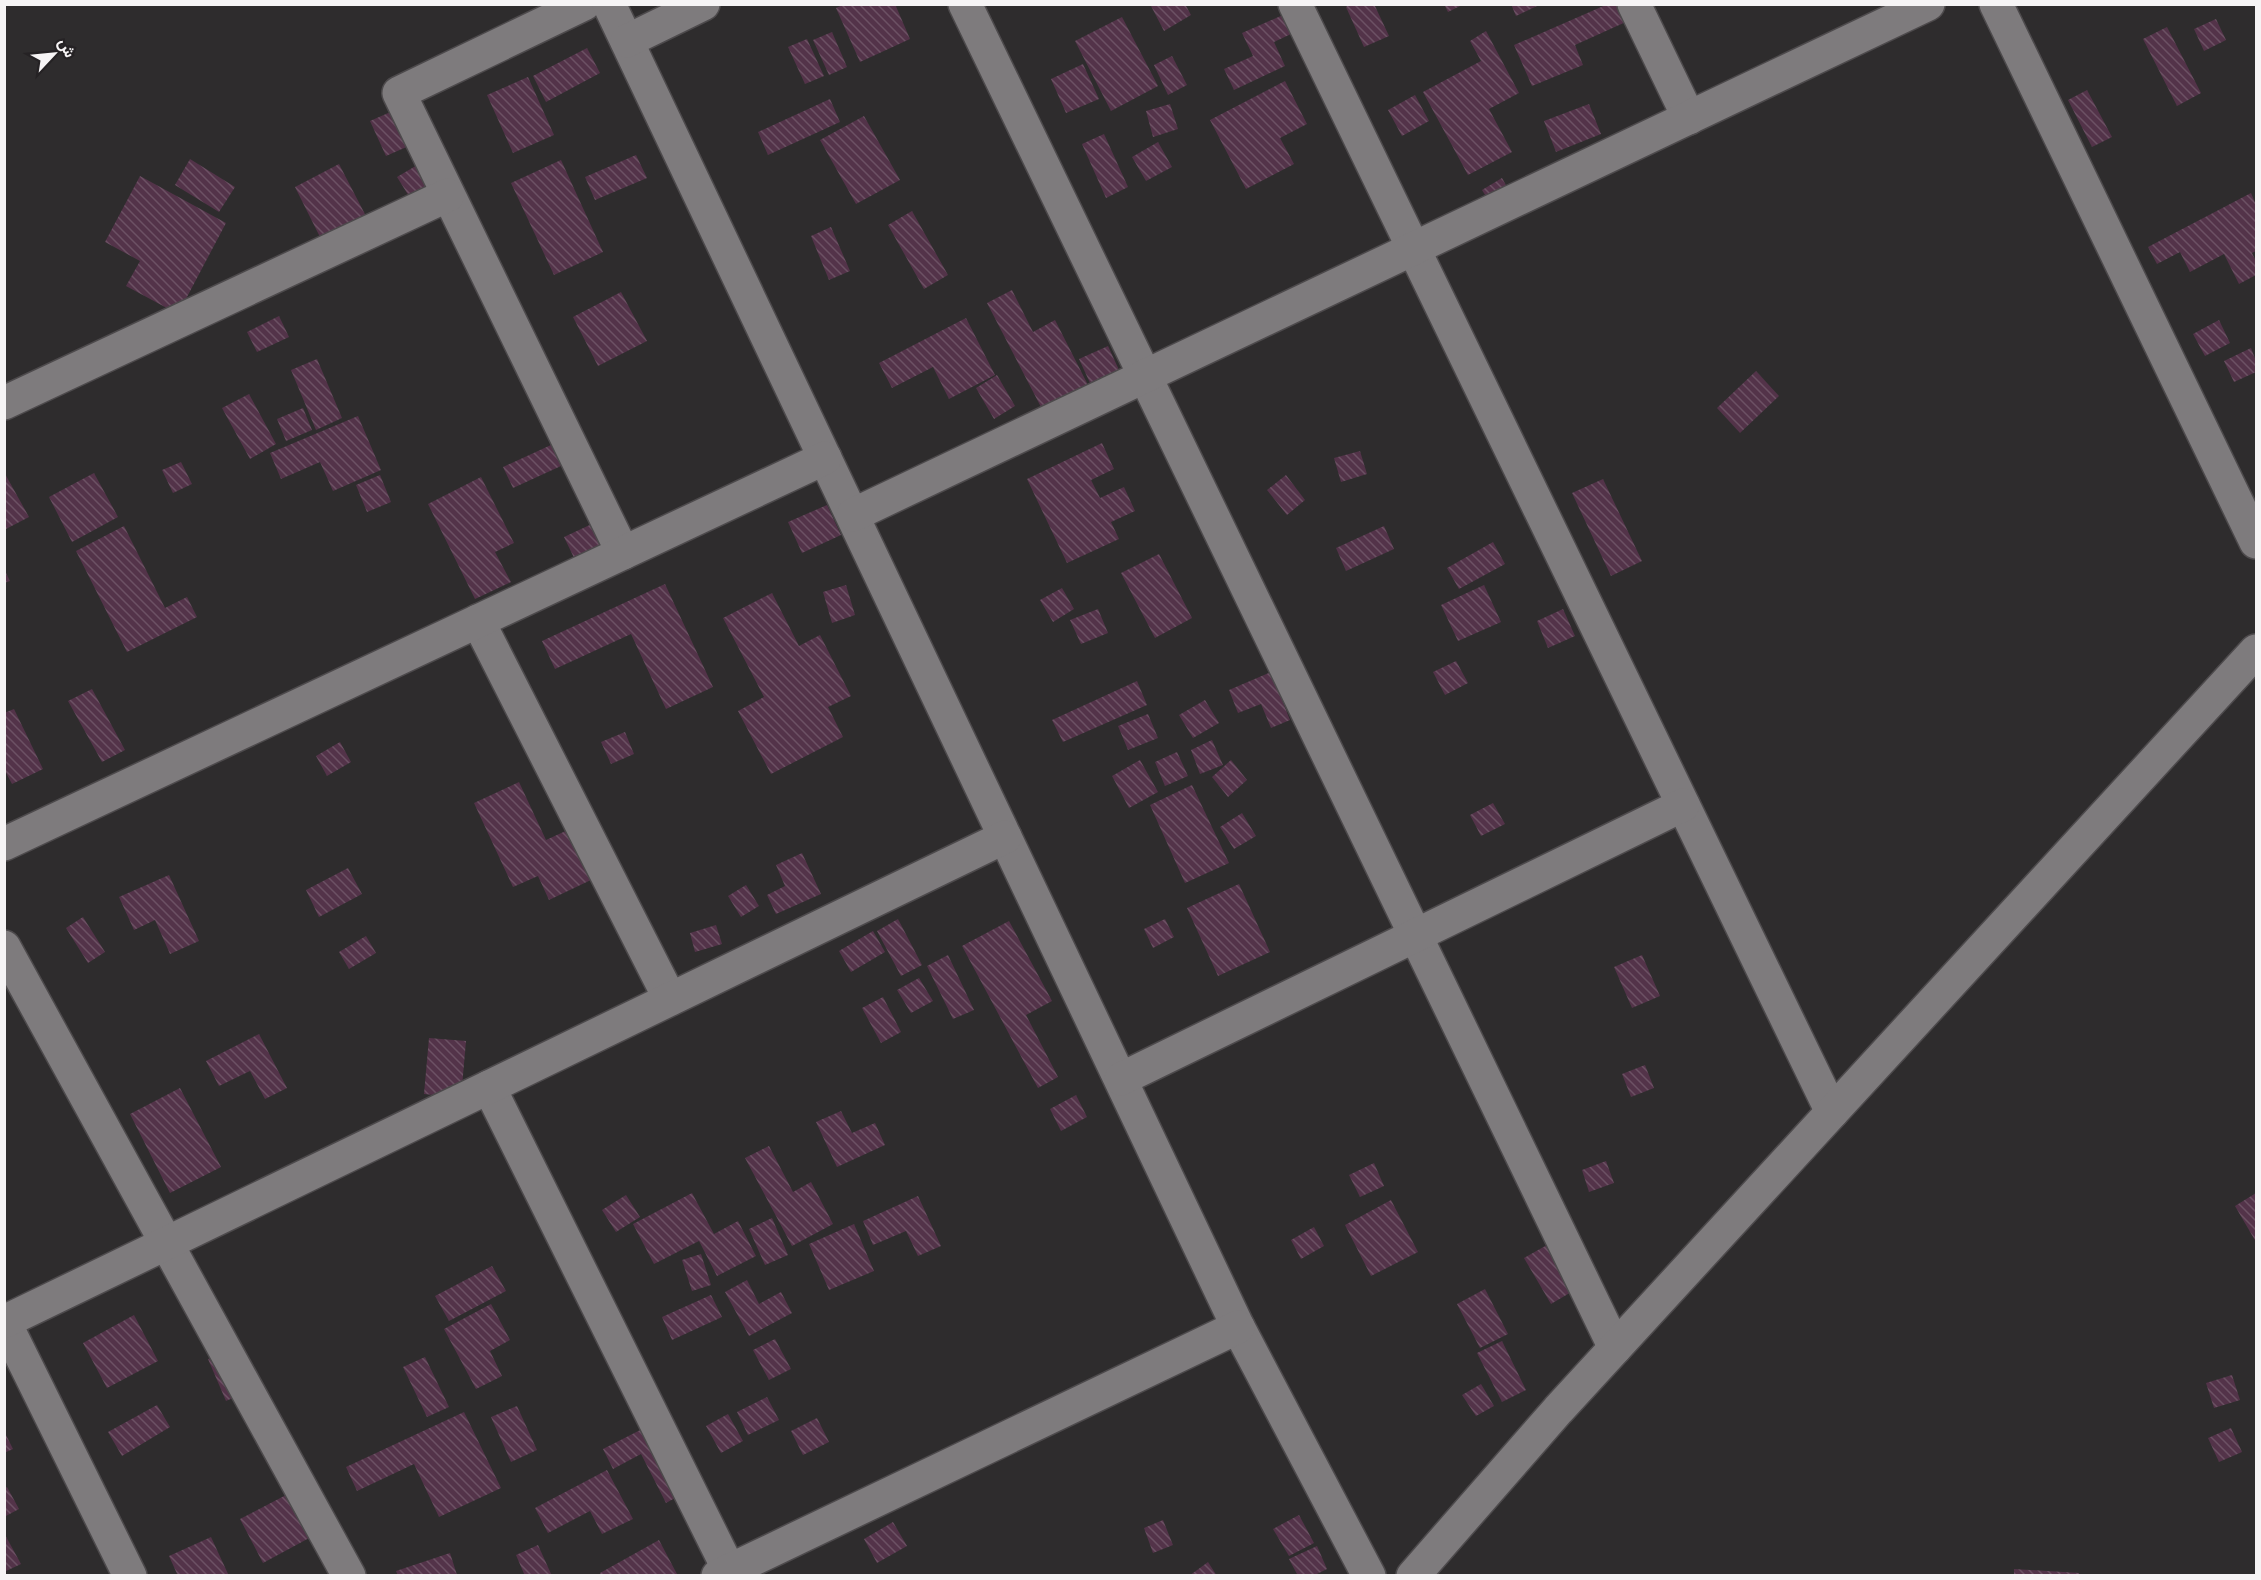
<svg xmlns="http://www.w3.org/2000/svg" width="2261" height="1580" font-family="Inter,Vazirmatn,sans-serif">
  <defs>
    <pattern id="building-back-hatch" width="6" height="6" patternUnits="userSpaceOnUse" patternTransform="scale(1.5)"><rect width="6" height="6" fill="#533349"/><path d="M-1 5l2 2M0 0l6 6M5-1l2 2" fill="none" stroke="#6c5164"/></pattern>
  </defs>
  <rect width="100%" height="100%" fill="#2e2c2d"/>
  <!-- building -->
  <g fill="url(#building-back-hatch)">
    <path d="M845 4H895L910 39 860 62 836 8Z"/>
    <path d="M1150 4H1185L1191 15 1164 31Z"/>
    <path d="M1350 4H1374L1389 36 1364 47 1346 7Z"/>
    <path d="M1444 4H1464L1448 12Z"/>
    <path d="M1511 4H1536L1537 6 1516 16Z"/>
    <path d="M1608 4H1621L1628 21 1575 45 1583 65 1532 86 1514 45Z"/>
    <path d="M1283 15 1291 34 1274 42 1285 66 1234 90 1224 69 1253 56 1242 33Z"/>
    <path d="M1122 17 1158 86 1111 111 1075 41Z"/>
    <path d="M2216 19 2226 40 2204 51 2194 29Z"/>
    <path d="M2167 27 2201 93 2177 106 2143 39Z"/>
    <path d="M1486 31 1519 93 1489 109 1512 152 1468 175 1423 92 1481 61 1470 41Z"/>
    <path d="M832 32 847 67 829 75 813 40Z"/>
    <path d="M807 39 824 76 805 84 788 47Z"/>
    <path d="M587 48 600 73 546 102 533 76Z"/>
    <path d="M1172 56 1187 85 1168 95 1154 65Z"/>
    <path d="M1083 64 1099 99 1066 113 1051 79Z"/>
    <path d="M528 77 554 135 513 153 487 95Z"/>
    <path d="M1285 81 1307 124 1280 138 1294 164 1246 189 1210 120Z"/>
    <path d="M2087 90 2112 137 2092 147 2068 100Z"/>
    <path d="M1415 95 1429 121 1402 136 1388 110Z"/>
    <path d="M830 99 840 122 768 155 758 132Z"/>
    <path d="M1170 104 1178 129 1153 137 1146 111Z"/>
    <path d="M1589 104 1601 134 1556 152 1544 121Z"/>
    <path d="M395 110 411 145 386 156 370 121Z"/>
    <path d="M864 116 900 180 856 204 820 140Z"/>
    <path d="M1104 134 1128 187 1106 198 1082 144Z"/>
    <path d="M1158 142 1172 167 1146 181 1132 157Z"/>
    <path d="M636 155 647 178 595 200 585 177Z"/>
    <path d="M190 159 235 187 219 212 175 185Z"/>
    <path d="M561 160 603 252 554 275 511 183Z"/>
    <path d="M339 164 368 220 323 243 295 187Z"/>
    <path d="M419 164 434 188 412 201 397 177Z"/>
    <path d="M140 176 226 223 178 314 126 286 140 261 105 242Z"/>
    <path d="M1502 178 1516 203 1497 214 1482 190Z"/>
    <path d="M2251 193 2256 205V251L2252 253 2256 261V275L2239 284 2224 254 2190 272 2180 252 2157 264 2148 247Z"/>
    <path d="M912 211 948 275 924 289 888 225Z"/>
    <path d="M831 227 850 271 829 280 811 236Z"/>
    <path d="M1012 290 1033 332 1055 320 1088 385 1042 409 987 303Z"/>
    <path d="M621 292 647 341 598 366 573 317Z"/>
    <path d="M279 316 289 337 257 352 247 332Z"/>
    <path d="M966 318 995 375 949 399 933 367 892 388 879 363Z"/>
    <path d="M2219 320 2230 343 2205 356 2193 334Z"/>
    <path d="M1108 346 1119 370 1090 383 1079 359Z"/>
    <path d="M2251 348 2256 361V372L2234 382 2224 361Z"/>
    <path d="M317 359 342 418 316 430 291 370Z"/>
    <path d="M1756 371 1779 396 1740 433 1717 408Z"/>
    <path d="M997 375 1015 406 994 419 976 388Z"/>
    <path d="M249 394 276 444 250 459 222 408Z"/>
    <path d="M303 408 312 430 286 441 277 419Z"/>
    <path d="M358 416 381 470 333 491 320 462 281 479 270 453Z"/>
    <path d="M1102 443 1114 469 1091 480 1100 498 1124 487 1135 511 1111 522 1119 539 1067 563 1027 479Z"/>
    <path d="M551 445 561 466 513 488 503 467Z"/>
    <path d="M1360 451 1367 474 1341 482 1334 458Z"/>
    <path d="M181 462 192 484 173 493 162 470Z"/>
    <path d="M4 472 29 517 4 530Z"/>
    <path d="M94 473 118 517 72 542 49 497Z"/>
    <path d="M380 475 391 502 367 512 356 485Z"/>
    <path d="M1286 475 1305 500 1287 515 1267 490Z"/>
    <path d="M481 477 514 543 495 552 511 582 475 599 428 504Z"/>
    <path d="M1603 479 1642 561 1611 576 1572 493Z"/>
    <path d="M827 505 841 535 802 553 788 522Z"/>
    <path d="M594 523 607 550 577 564 564 537Z"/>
    <path d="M124 526 165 608 187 597 197 617 127 652 76 551Z"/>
    <path d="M1384 526 1394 549 1346 571 1336 548Z"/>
    <path d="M1493 542 1505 564 1459 589 1447 568Z"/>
    <path d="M1159 554 1192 618 1155 638 1121 573Z"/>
    <path d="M4 569 10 581 4 583Z"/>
    <path d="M665 584 713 687 666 709 631 634 555 669 542 641Z"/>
    <path d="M846 585 855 615 832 623 823 592Z"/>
    <path d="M1484 585 1501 622 1458 641 1441 605Z"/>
    <path d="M1062 588 1074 609 1053 622 1040 600Z"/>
    <path d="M772 593 799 646 820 635 851 696 828 707 843 737 771 774 738 711 764 697 723 618Z"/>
    <path d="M1098 609 1108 633 1081 644 1070 620Z"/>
    <path d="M1563 609 1575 636 1548 648 1537 621Z"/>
    <path d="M1456 661 1468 683 1445 695 1433 672Z"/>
    <path d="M1271 672 1290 720 1271 728 1261 704 1238 713 1229 690Z"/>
    <path d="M1137 681 1147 705 1063 742 1052 720Z"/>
    <path d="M92 689 125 750 102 762 68 701Z"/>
    <path d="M1205 700 1219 723 1193 738 1179 715Z"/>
    <path d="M14 709 43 769 12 784 4 769V713Z"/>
    <path d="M1148 714 1158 738 1128 750 1118 726Z"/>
    <path d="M625 732 634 754 611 764 601 742Z"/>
    <path d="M1212 740 1223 765 1200 774 1191 750Z"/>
    <path d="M340 742 351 762 327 776 316 756Z"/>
    <path d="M1177 752 1188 776 1165 786 1155 762Z"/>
    <path d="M1140 760 1158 792 1129 808 1112 776Z"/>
    <path d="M1231 760 1247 780 1228 797 1212 777Z"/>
    <path d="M519 782 546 840 570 829 593 879 549 900 538 876 513 887 474 803Z"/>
    <path d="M1192 785 1229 863 1185 883 1150 805Z"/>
    <path d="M1493 803 1505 824 1481 836 1470 815Z"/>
    <path d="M1242 813 1256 836 1234 849 1220 827Z"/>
    <path d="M802 853 821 894 776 914 767 895 785 886 776 865Z"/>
    <path d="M348 868 362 894 319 917 306 890Z"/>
    <path d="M169 875 199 941 170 954 155 920 134 930 119 897Z"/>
    <path d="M1239 884 1270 952 1218 976 1187 908Z"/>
    <path d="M746 885 759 906 741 917 728 896Z"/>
    <path d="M83 917 105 952 88 963 66 928Z"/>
    <path d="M898 919 922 965 901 976 877 931Z"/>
    <path d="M1165 919 1174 937 1153 948 1144 929Z"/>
    <path d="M1009 921 1052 1001 1026 1015 1058 1077 1038 1088 962 946Z"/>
    <path d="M716 925 722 944 695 952 690 933Z"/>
    <path d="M873 931 885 952 851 972 839 951Z"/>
    <path d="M366 936 376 953 349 969 339 952Z"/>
    <path d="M948 955 974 1010 953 1019 927 966Z"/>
    <path d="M1642 955 1660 996 1632 1008 1614 967Z"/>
    <path d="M919 978 933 1001 911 1013 897 990Z"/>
    <path d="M883 997 901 1032 881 1043 862 1008Z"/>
    <path d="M259 1034 287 1088 265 1099 250 1071 219 1086 206 1061Z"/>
    <path d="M429 1038 466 1041 461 1098 424 1094Z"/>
    <path d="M1645 1065 1654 1088 1631 1097 1622 1074Z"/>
    <path d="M180 1088 221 1167 170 1193 130 1114Z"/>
    <path d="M1076 1095 1087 1117 1061 1131 1050 1109Z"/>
    <path d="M841 1111 852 1133 875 1123 885 1145 837 1167 816 1122Z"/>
    <path d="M769 1146 793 1192 811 1182 833 1224 792 1246 745 1158Z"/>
    <path d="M1606 1161 1614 1183 1589 1192 1582 1170Z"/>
    <path d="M1374 1163 1384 1186 1360 1197 1349 1175Z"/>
    <path d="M692 1193 714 1234 738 1221 756 1256 717 1276 699 1241 654 1264 633 1224Z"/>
    <path d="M2256 1193V1242L2235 1206Z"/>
    <path d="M626 1195 640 1217 616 1232 602 1210Z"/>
    <path d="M918 1196 941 1246 918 1256 906 1231 873 1245 863 1221Z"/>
    <path d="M1391 1200 1418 1252 1371 1276 1345 1225Z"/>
    <path d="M772 1218 788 1255 765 1265 749 1229Z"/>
    <path d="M854 1224 874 1271 829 1290 809 1244Z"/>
    <path d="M1314 1227 1324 1246 1301 1259 1291 1240Z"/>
    <path d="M1547 1245 1573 1291 1551 1304 1524 1258Z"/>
    <path d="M701 1254 711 1285 692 1291 682 1260Z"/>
    <path d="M492 1266 506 1291 449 1321 435 1296Z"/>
    <path d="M747 1280 759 1304 781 1292 792 1313 749 1336 725 1292Z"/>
    <path d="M1485 1289 1508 1334 1480 1348 1457 1304Z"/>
    <path d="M711 1295 722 1317 672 1340 662 1317Z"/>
    <path d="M491 1304 510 1340 490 1351 502 1376 476 1389 444 1329Z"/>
    <path d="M134 1315 158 1361 107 1388 83 1343Z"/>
    <path d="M775 1339 791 1369 769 1380 753 1350Z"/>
    <path d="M1502 1341 1526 1390 1502 1402 1477 1353Z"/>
    <path d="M228 1351 246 1392 226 1401 208 1359Z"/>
    <path d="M425 1357 449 1407 427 1417 403 1367Z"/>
    <path d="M2232 1375 2240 1400 2214 1408 2206 1383Z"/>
    <path d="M1481 1384 1494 1406 1476 1416 1462 1395Z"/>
    <path d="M767 1397 779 1420 748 1435 737 1412Z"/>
    <path d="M157 1405 170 1427 122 1456 108 1432Z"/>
    <path d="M517 1406 537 1450 511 1462 491 1417Z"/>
    <path d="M464 1412 501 1488 439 1517 414 1464 357 1491 346 1467Z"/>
    <path d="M728 1414 743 1441 721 1453 706 1426Z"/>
    <path d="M817 1418 829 1442 803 1455 791 1431Z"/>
    <path d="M652 1424 686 1492 666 1503 641 1454 613 1469 603 1449Z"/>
    <path d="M2231 1428 2242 1452 2219 1462 2208 1438Z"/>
    <path d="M4 1431 13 1449 4 1453Z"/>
    <path d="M607 1470 633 1519 602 1534 590 1511 548 1533 535 1508Z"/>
    <path d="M7 1487 19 1509 4 1517V1489Z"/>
    <path d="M288 1494 311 1537 263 1563 240 1519Z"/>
    <path d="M1299 1515 1314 1543 1289 1556 1273 1529Z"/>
    <path d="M1163 1520 1173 1545 1153 1553 1144 1528Z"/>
    <path d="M893 1522 907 1546 877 1563 864 1539Z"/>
    <path d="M4 1533 21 1564 4 1572Z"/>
    <path d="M211 1537 229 1576H178L169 1556Z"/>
    <path d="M659 1540 678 1576H601L600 1573Z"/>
    <path d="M538 1545 552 1576H525L516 1555Z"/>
    <path d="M1317 1546 1327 1569 1313 1576H1298L1289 1559Z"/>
    <path d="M450 1553 457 1575 398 1576 396 1571Z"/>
    <path d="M1208 1562 1217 1576H1189Z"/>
    <path d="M2014 1569 2079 1573V1576H2014Z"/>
  </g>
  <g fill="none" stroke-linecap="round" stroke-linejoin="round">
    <!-- street casing -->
    <g stroke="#4d4a4c" stroke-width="36">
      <g id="street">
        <path d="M584 4 399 93 623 553"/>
        <path d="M609 4 1238 1327 1369 1576"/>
        <path d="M965 4 1615 1348"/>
        <path d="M1295 4 1832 1112"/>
        <path d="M1634 4 1689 118"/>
        <path d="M1996 4 2256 542"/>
        <path d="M627 41 703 4"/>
        <path d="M4 403 448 195"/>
        <path d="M853 515 1928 4"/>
        <path d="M478 621 670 999"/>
        <path d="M4 844 825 458"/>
        <path d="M4 947 349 1576"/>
        <path d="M1121 1079 1683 805"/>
        <path d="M489 1087 729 1570"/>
        <path d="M4 1321 130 1576"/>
        <path d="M4 1322 1005 837"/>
        <path d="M718 1576 1238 1327"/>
        <path d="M1413 1576 1558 1410 2256 651"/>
      </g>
    </g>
    <!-- street -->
    <use href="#street" stroke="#7e7b7d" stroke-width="33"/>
  </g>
  <!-- border -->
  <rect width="2261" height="1580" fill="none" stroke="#f6f4f5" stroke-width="12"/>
  <!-- north arrow -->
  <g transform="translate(54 54) rotate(64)" stroke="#252224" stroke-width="4.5" paint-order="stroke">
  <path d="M0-4.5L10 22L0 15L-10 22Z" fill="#f6f4f5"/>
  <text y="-9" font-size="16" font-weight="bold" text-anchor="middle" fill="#f6f4f5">ش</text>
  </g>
</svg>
